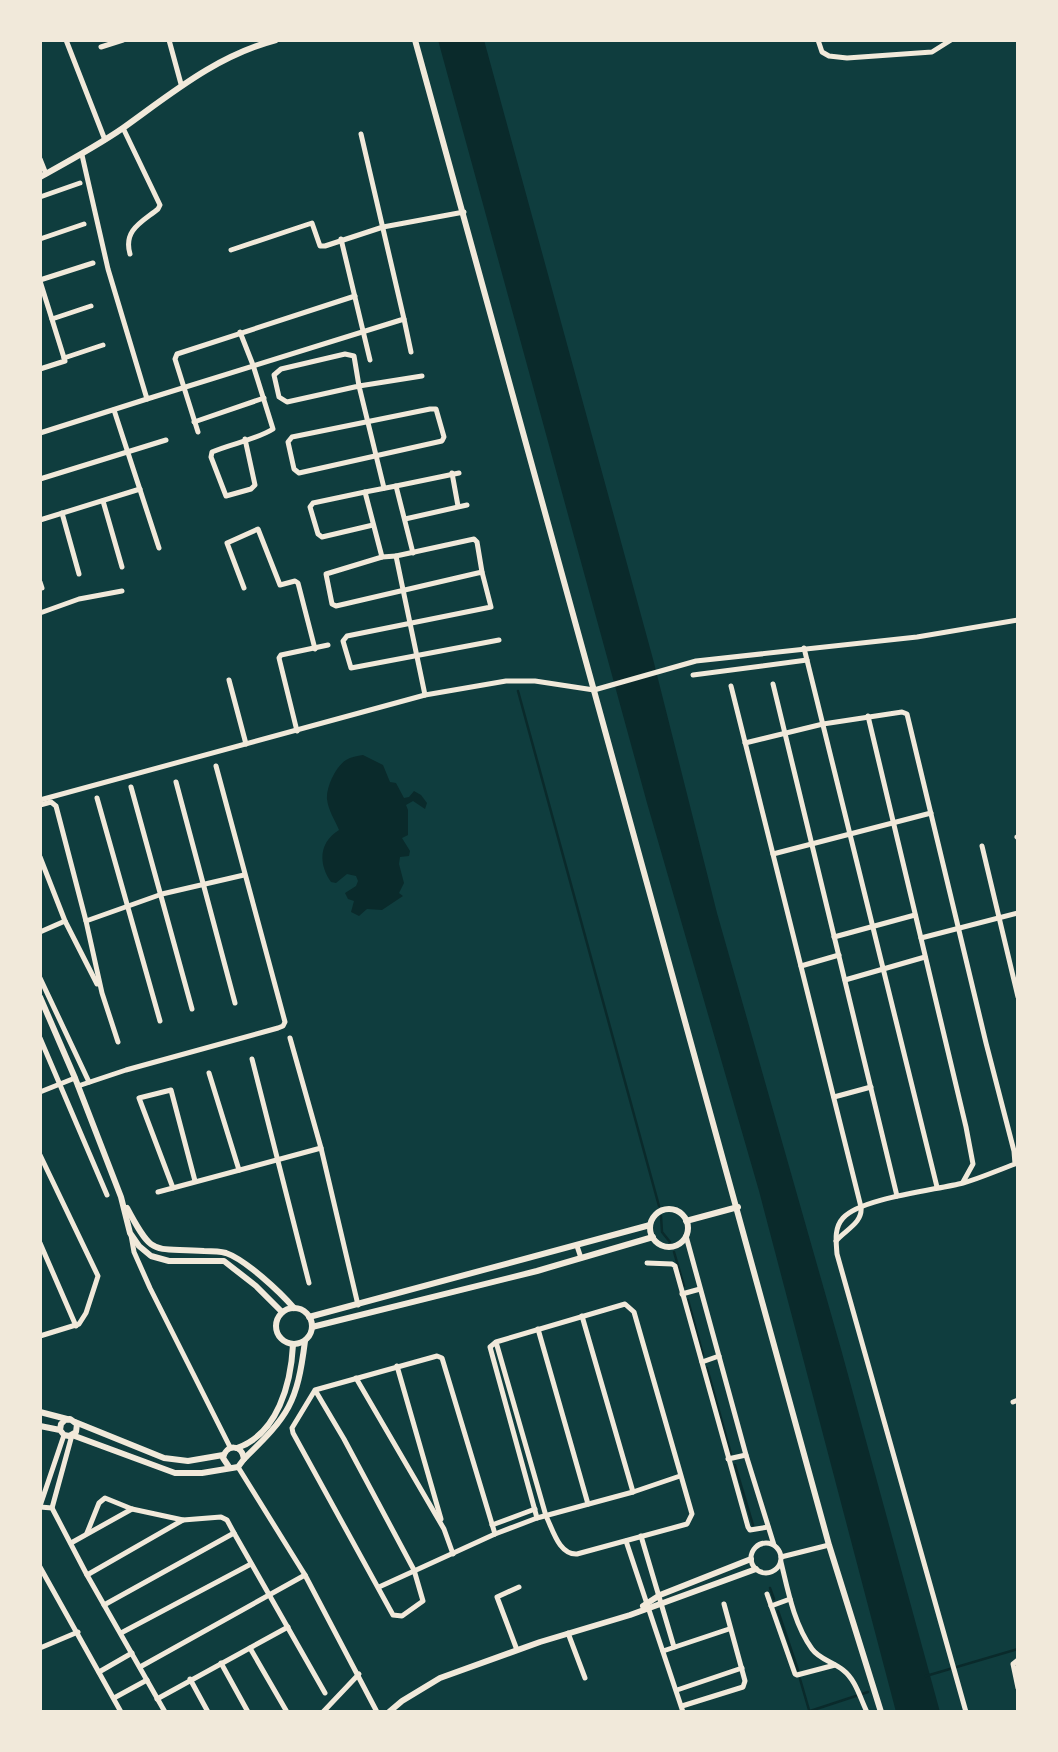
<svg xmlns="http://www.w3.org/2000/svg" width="1058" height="1752" font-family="Inter,sans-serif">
  <rect width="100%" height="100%" fill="#0f3d3e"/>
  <!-- water -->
  <g fill="#0a2a2b">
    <path d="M438 40H484L653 659 717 913 841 1349 940 1712H896L759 1191 647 803Z"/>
    <path d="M363 755 383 765 390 782 396 783 404 798 409 797 414 791 421 795 427 803 425 809 413 801 406 805 408 810V835L402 838 410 851 409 856 400 857 399 864 404 883 399 893 403 896 382 910 367 909 359 916 351 912 354 901 348 899 345 893 356 886 358 881 356 876 347 874 336 883 331 882C318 864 319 842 339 830 335 820 328 810 327 799 326 787 336 766 346 760 351 757 357 756 363 755Z"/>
  </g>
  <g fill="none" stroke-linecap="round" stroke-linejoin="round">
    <!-- stream -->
    <g stroke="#0a2a2b" stroke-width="2.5">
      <path d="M518 691 659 1206"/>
      <path d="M661 1216 662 1232 670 1242"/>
      <path d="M674 1252 684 1286"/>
      <path d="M688 1300 703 1355"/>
      <path d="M707 1368 731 1454"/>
      <path d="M735 1465 753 1525"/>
      <path d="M770 1588 774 1599"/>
      <path d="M778 1611 798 1670"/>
      <path d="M926 1676 1018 1649"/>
      <path d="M800 1679 809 1710"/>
      <path d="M807 1712 868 1692"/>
    </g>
    <!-- minor -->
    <g stroke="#f1e9da" stroke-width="5">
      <path d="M66 40 105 140"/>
      <path d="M169 40 181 84"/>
      <path d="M818 40 822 52 829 56 847 58 932 52 951 40"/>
      <path d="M101 47 123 40"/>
      <path d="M123 128 160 205 158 209C142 222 123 230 130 254"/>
      <path d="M82 155 108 269 147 399 404 319 361 134"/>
      <path d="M40 159 46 174"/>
      <path d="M40 197 80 183"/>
      <path d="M40 239 84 224"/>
      <path d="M341 239 370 360"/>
      <path d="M231 250 312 223 320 246H325L383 227 464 212"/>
      <path d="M40 280 93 263"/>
      <path d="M40 281 65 361 40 369"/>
      <path d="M52 319 91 306"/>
      <path d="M404 319 411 352"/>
      <path d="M240 332 253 365 273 429C258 439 230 444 212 452L211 457 226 496 251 489 255 485 245 439"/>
      <path d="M64 358 103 345"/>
      <path d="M430 409H436L444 437 442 441 299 473 294 469 288 442 292 437Z"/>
      <path d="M114 410 159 548"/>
      <path d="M194 422 264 398"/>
      <path d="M198 432 175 359 177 354 355 296"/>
      <path d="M40 433 147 399"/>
      <path d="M452 473 458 506"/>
      <path d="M40 479 166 440"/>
      <path d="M396 486 459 473"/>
      <path d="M384 488 359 386 354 356 345 354 281 369 274 375 279 397 287 402 359 386 422 376"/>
      <path d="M365 492 313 503 310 507 318 534 322 537 373 525"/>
      <path d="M103 501 122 567"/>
      <path d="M62 513 79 574"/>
      <path d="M405 519 467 505"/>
      <path d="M40 520 140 489"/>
      <path d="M396 556 382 557 326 574 332 604 336 606 482 572 491 607 347 636 343 641 351 668 499 640"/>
      <path d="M382 557 365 492 396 486 413 553"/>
      <path d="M40 582 42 588"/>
      <path d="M244 588 227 543 258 529 280 585 295 581 298 583 315 649"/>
      <path d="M40 613 79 599 122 591"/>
      <path d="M804 648 937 1187"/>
      <path d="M693 675 807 660"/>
      <path d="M229 680 246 744"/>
      <path d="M773 684 897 1196"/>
      <path d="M731 686 861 1207C863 1223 845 1230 836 1241"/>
      <path d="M425 695 396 556 474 539 477 542 482 572"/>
      <path d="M868 716 966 1127 973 1164 963 1182"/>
      <path d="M297 731 279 658 281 655 328 645"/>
      <path d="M745 743 823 724 902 712 907 714 986 1043 1014 1151 1015 1164C998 1170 981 1178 963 1183 936 1190 861 1198 843 1218 834 1228 836 1241 837 1254L966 1712"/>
      <path d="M176 782 235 1003"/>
      <path d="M131 787 192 1009"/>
      <path d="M97 798 160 1021"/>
      <path d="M40 800 425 695 506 681H535L594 690 696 661 917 637 1018 620"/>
      <path d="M40 805 51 802 56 806 86 921 102 993 118 1042"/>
      <path d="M1017 837 1018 838"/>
      <path d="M982 846 1018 997"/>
      <path d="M773 854 931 813"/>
      <path d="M40 857 65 921 97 984"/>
      <path d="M86 921 162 894 244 875"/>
      <path d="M40 932 65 921"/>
      <path d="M834 937 915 915"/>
      <path d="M921 938 1018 913"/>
      <path d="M801 966 839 955"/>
      <path d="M40 978 89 1082"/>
      <path d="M845 980 925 957"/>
      <path d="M40 1038 107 1195"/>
      <path d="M290 1038 321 1148"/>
      <path d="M252 1059 309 1283"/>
      <path d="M209 1073 239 1170"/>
      <path d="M78 1086 126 1070 278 1028 283 1026 285 1022 216 766"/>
      <path d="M40 1092 75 1078"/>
      <path d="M834 1097 871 1087"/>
      <path d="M40 1155 98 1276 86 1313 79 1324 40 1336"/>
      <path d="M173 1188 139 1098 171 1090 195 1181"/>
      <path d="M158 1192 321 1148 358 1305"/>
      <path d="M131 1235 134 1252 150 1288 230 1447"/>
      <path d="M686 1236 746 1455 774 1545"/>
      <path d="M40 1243 76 1326"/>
      <path d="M577 1246 581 1258"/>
      <path d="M647 1263 672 1264 675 1266 748 1527 750 1530 768 1527"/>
      <path d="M682 1294 700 1289"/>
      <path d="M582 1316 633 1492"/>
      <path d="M538 1329 588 1504"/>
      <path d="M496 1342 546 1516C553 1530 559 1555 577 1554L687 1524 692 1514 634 1312 625 1304 496 1342 490 1347 537 1518"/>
      <path d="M702 1362 719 1356"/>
      <path d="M397 1366 441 1519"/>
      <path d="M356 1378 444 1529 453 1554"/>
      <path d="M315 1390 344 1439 414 1570 423 1601 402 1616 393 1615 293 1433 292 1428 315 1390 437 1356 442 1358 495 1534"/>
      <path d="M1013 1402 1018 1400"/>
      <path d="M728 1459 746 1455"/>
      <path d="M238 1467 305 1575 377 1712"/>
      <path d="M40 1506 64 1435"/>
      <path d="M40 1507 52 1508 87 1575 165 1712"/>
      <path d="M52 1508 72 1435"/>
      <path d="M492 1525 535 1509"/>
      <path d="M87 1533 99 1503 105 1498 132 1509 183 1520 221 1517 227 1520 234 1533 325 1693"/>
      <path d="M641 1536 674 1647"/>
      <path d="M626 1541 683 1712"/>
      <path d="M71 1543 132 1509"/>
      <circle cx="766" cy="1558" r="15"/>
      <path d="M781 1557 829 1545"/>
      <path d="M781 1562C788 1591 794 1624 812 1649 819 1659 833 1662 843 1670 856 1680 860 1698 867 1712"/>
      <path d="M40 1567 121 1712"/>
      <path d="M87 1575 183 1520"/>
      <path d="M379 1587 495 1534 537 1518 633 1492 680 1476"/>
      <path d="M767 1594 795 1674 797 1675 835 1665"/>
      <path d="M104 1605 234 1533"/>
      <path d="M771 1606 790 1599"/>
      <path d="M121 1633 251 1564"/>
      <path d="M568 1633 585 1678"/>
      <path d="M40 1648 78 1632"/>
      <path d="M250 1648 287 1712"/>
      <path d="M517 1650 497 1597 519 1587"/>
      <path d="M663 1651 729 1629"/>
      <path d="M1018 1660 1013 1664 1018 1688"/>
      <path d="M221 1663 248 1712"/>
      <path d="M140 1667 305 1575"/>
      <path d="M99 1672 132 1653"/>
      <path d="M190 1679 208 1712"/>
      <path d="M677 1690 742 1668"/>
      <path d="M114 1698 147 1680"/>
      <path d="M157 1699 288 1627"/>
      <path d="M682 1706 743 1687 745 1681 724 1604"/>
      <path d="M323 1712 359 1674"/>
    </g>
    <!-- tertiary -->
    <g stroke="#f1e9da" stroke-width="6">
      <path d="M415 40 829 1545 881 1712"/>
      <path d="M40 177C69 161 97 146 123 128 172 93 216 56 276 40"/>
      <path d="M40 997 75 1078 121 1197 130 1233 139 1246 151 1256 169 1261H224L256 1286 282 1312"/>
      <path d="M127 1208C154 1259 152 1247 204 1251 211 1251 219 1251 226 1253 246 1260 280 1292 294 1308"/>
      <circle cx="669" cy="1228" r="19"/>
      <path d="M686 1221 738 1207"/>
      <circle cx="294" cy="1326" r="18"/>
      <path d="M309 1317 650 1225"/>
      <path d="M312 1327 537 1271 653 1237"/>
      <path d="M40 1412 67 1419"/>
      <path d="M75 1422 164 1458 188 1461 223 1455"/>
      <path d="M40 1426 60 1430 64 1435 69 1436 76 1432 77 1424 70 1419 65 1420 61 1424 60 1430"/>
      <path d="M72 1435 175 1473H202L238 1467 244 1459C242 1444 226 1444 223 1458L229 1467"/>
      <path d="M237 1448C278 1434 291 1383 293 1345"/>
      <path d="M244 1459C289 1415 297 1404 305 1341"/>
      <path d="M643 1606 660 1595 751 1559"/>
      <path d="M389 1712 402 1701 440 1678 540 1642 630 1615 756 1569"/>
    </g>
  </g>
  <!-- border -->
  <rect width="1058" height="1752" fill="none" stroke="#f1e9da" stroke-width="84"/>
</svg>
